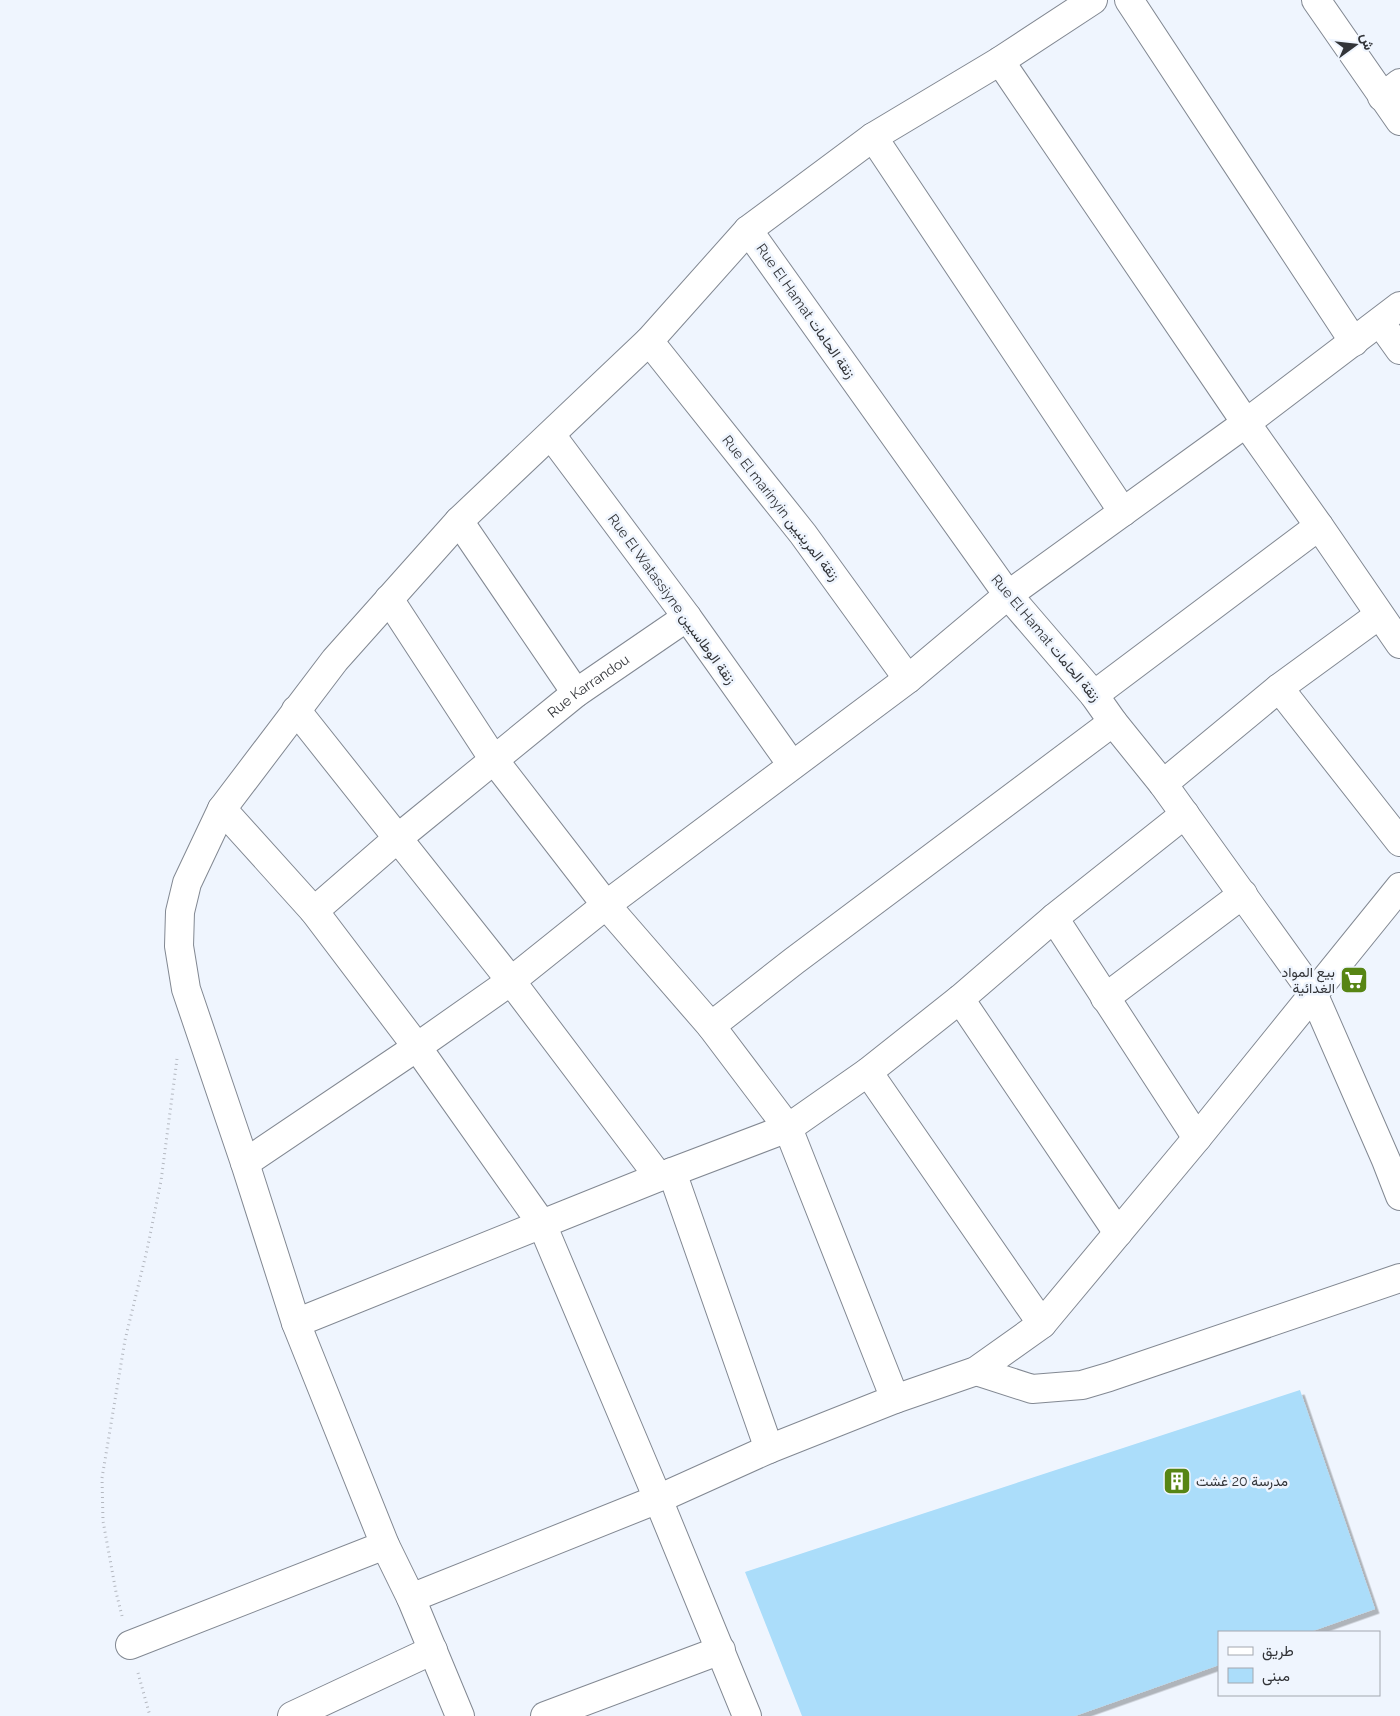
<svg xmlns="http://www.w3.org/2000/svg" width="1400" height="1716" font-family="Raleway,Vazirmatn,sans-serif">
  <defs>
    <filter id="shadow"><feDropShadow dx="4.5" dy="4.5" stdDeviation="0" flood-color="#0004"/></filter>
  </defs>
  <rect width="100%" height="100%" fill="#eff5fe"/>
  <!-- building -->
  <path fill="#abddfa" filter="url(#shadow)" d="M1300 1390 1375 1609 1310 1632H1219V1665L1075 1716H802L745 1572Z"/>
  <g fill="none" stroke-linecap="round" stroke-linejoin="round">
    <!-- minor casing -->
    <g stroke="#828892" stroke-width="30">
      <g id="minor">
        <path d="M1129 0 1354 342"/>
        <path d="M1316 0 1400 121"/>
        <path d="M1000 61 1246 423 1319 526"/>
        <path d="M1382 97 1400 83"/>
        <path d="M873 137 1123 512"/>
        <path d="M748 230 1008 595 1094 695 1113 722 1163 784 1313 993 1386 1160 1400 1196"/>
        <path d="M1380 322 1400 350"/>
        <path d="M649 341 803 534 908 679"/>
        <path d="M551 435 687 617 792 765"/>
        <path d="M459 521 576 693"/>
        <path d="M389 599 494 760 606 905 711 1026 788 1128 895 1399"/>
        <path d="M1279 688 1400 842"/>
        <path d="M1094 695 1319 526 1400 644"/>
        <path d="M296 710 511 981 659 1177"/>
        <path d="M1163 784 1279 688 1379 615"/>
        <path d="M222 809 314 911 417 1047 542 1224 659 1177 788 1128 868 1072 960 999 1054 918 1185 814"/>
        <path id="s1" d="M314 911 398 838 576 693 687 617"/>
        <path d="M1054 918 1197 1138"/>
        <path d="M1105 998 1243 894"/>
        <path d="M960 999 1118 1233"/>
        <path d="M711 1026 794 961 1113 722"/>
        <path d="M868 1072 1042 1324"/>
        <path d="M245 1163 417 1047 511 981 606 905 908 679 1008 595 1246 423 1400 306"/>
        <path d="M672 1172 769 1449"/>
        <path d="M296 1323 542 1224 658 1499 747 1716"/>
        <path d="M976 1371 1032 1389 1082 1385 1109 1377 1400 1278"/>
        <path d="M411 1598 658 1499 769 1449 895 1399 976 1371 1042 1324 1197 1138 1400 887"/>
        <path d="M130 1645 385 1545"/>
        <path d="M292 1716 433 1650"/>
        <path d="M460 1716 411 1598 385 1545 296 1323 245 1163 186 989 179 946 180 912 187 883 222 809 335 660 459 521 649 341 748 230 873 137 1000 61 1093 0"/>
        <path d="M545 1716 721 1650"/>
      </g>
    </g>
    <!-- path -->
    <g stroke="#b4b8c0" stroke-width="3" stroke-dasharray="1 4" stroke-linecap="butt">
      <path d="M122 1616 116 1592 103 1521 102 1478 125 1340 147 1250 161 1181 177 1059"/>
      <path d="M138 1673 150 1716"/>
    </g>
    <!-- minor -->
    <use href="#minor" stroke="#fff" stroke-width="28"/>
  </g>
  <!-- icons -->
  <defs>
    <g id="supermarket-square" transform="scale(1.4375)"><rect x="-9" y="-9" width="18" height="18" rx="4" fill="#578514" stroke="#eff5fe"/><path d="M-6-5.5h2.5l.6 2H6L4.5 2H-2.5L-4.4-4H-6ZM-1.5 3.2a1.3 1.3 0 1 0 .1 0ZM3 3.2a1.3 1.3 0 1 0 .1 0Z" fill="#fff"/></g>
    <g id="building-square" transform="scale(1.4375)"><rect x="-9" y="-9" width="18" height="18" rx="4" fill="#578514" stroke="#eff5fe"/><path d="M-4-6H4V6H1V3H-1V6H-4ZM-2.5-4.3h1.7v1.8h-1.7ZM.8-4.3h1.7v1.8H.8ZM-2.5-1h1.7V.8h-1.7ZM.8-1h1.7V.8H.8Z" fill="#fff"/></g>
  </defs>
  <g fill-rule="evenodd">
    <use href="#supermarket-square" x="1354" y="980"/>
    <use href="#building-square" x="1177" y="1481"/>
  </g>
  <g text-anchor="middle" stroke-width="5" stroke-linejoin="round" paint-order="stroke">
    <!-- street labels -->
    <g font-size="14" fill="#323438" stroke="#eff5fe">
      <text transform="translate(806 311) rotate(55)" y="5">Rue El Hamat زنقة الحامات</text>
      <text transform="translate(781 508) rotate(52)" y="5">Rue El marinyin زنقة المرينيين</text>
      <text transform="translate(672 599) rotate(54)" y="5">Rue El Watassiyne زنقة الوطاسيين</text>
      <text transform="translate(1046 638) rotate(50)" y="5">Rue El Hamat زنقة الحامات</text>
      <text dy="5" stroke="none"><textPath href="#s1" startOffset="355">Rue Karrandou</textPath></text>
    </g>
    <!-- poi labels -->
    <g font-size="14" fill="#323438" stroke="#eff5fe" text-anchor="end">
      <text x="1335" y="977">بيع المواد<tspan x="1335" dy="16">الغدائية</tspan></text>
      <text x="1196" y="1486" text-anchor="start">مدرسة 20 غشت</text>
    </g>
  </g>
  <!-- legend -->
  <rect x="1218" y="1631" width="162" height="65" fill="#eff5fe" stroke="#a3a8af"/>
  <rect x="1228" y="1647" width="25" height="8" fill="#ffffff" stroke="#a3a8af"/>
  <text x="1262" y="1656" font-size="15" fill="#323438">طريق</text>
  <rect x="1228" y="1668" width="25" height="15" fill="#abddfa" stroke="#a3a8af"/>
  <text x="1262" y="1681" font-size="15" fill="#323438">مبنى</text>
  <!-- north arrow -->
  <g transform="translate(1355 45) rotate(75)" stroke="#eff5fe" stroke-width="4" paint-order="stroke">
  <path d="M0-4L9 19L0 12L-9 19Z" fill="#323438"/>
  <text y="-8" font-size="14" font-weight="bold" text-anchor="middle" fill="#323438">ش</text>
  </g>
</svg>
